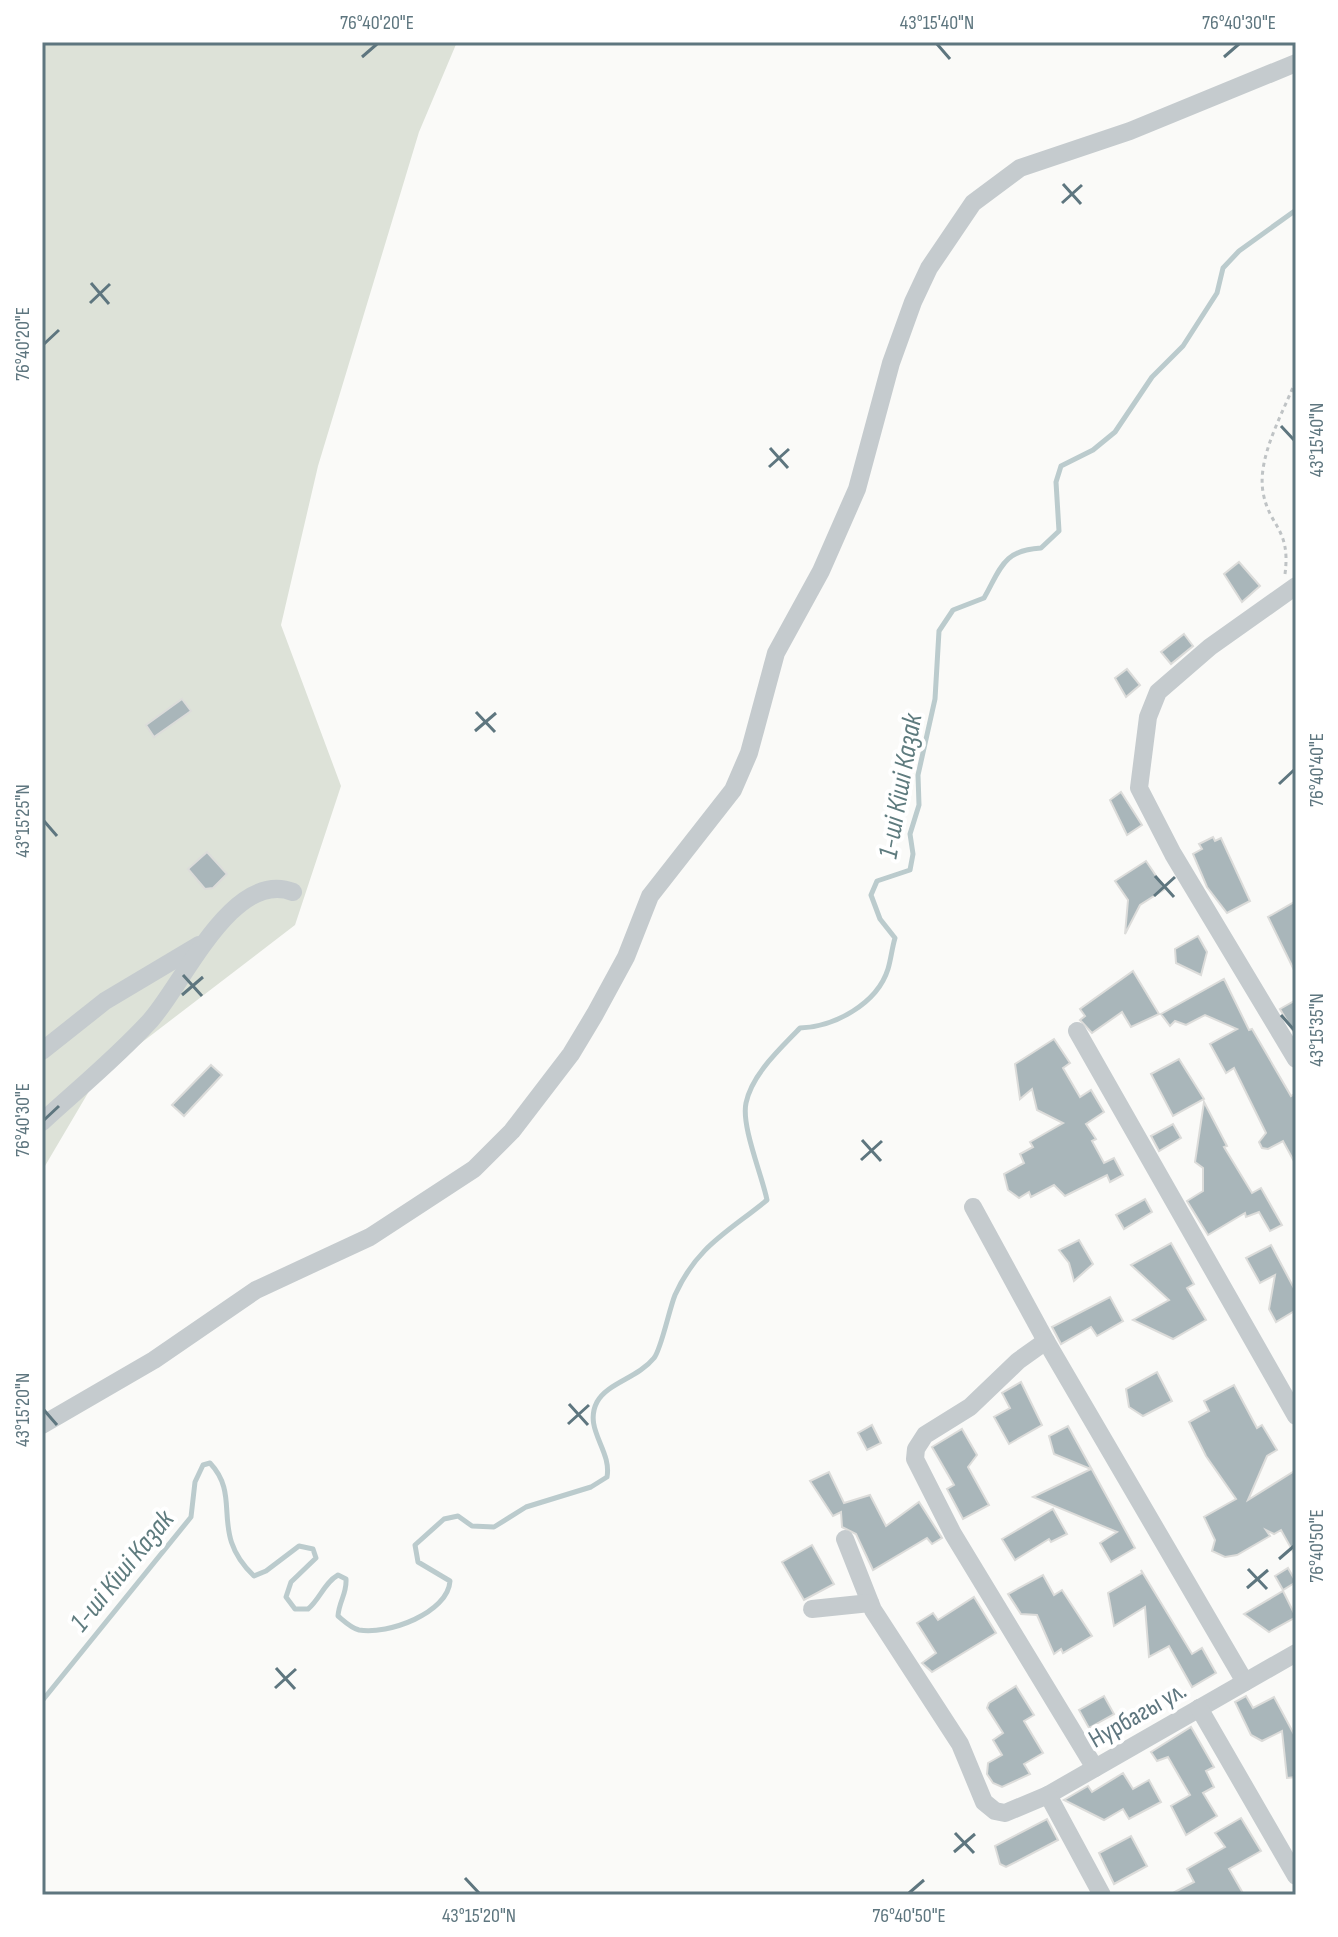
<svg xmlns="http://www.w3.org/2000/svg" width="1338" height="1937" font-family="'Sofia Sans Condensed',sans-serif">
  <rect width="100%" height="100%" fill="#fafaf8"/>
  <!-- green -->
  <path fill="#dde2d8" d="M42 42H457L419 132 318 466 281 625 341 786 295 925 98 1076 42 1171Z"/>
  <g fill="none" stroke-linecap="round" stroke-linejoin="round">
    <!-- stream -->
    <path stroke="#bbcbcd" stroke-width="5" d="M42 1701 191 1517 195 1482 203 1465 210 1463C243 1498 208 1532 254 1576L266 1571 299 1546 313 1549 316 1558 291 1582 286 1597 295 1609H308C320 1599 324 1583 338 1575L346 1579C347 1594 339 1601 338 1616 344 1621 351 1628 359 1630 388 1635 448 1613 450 1581L418 1562 415 1545 444 1519 458 1516 472 1526 494 1527 526 1507 591 1487 607 1477C612 1450 583 1429 597 1402 607 1383 638 1378 654 1358 661 1350 669 1310 675 1295 697 1246 728 1232 767 1200 762 1175 741 1126 746 1103 752 1074 780 1049 800 1028 834 1027 877 1004 888 969 891 959 892 948 895 938L880 919 871 895 877 881 910 870 913 854 910 834 919 805 918 775 935 699 939 631 953 610 984 598C1001 568 1003 550 1041 548L1059 531 1056 482 1061 466 1093 450 1115 432 1152 377 1183 346 1217 293 1223 268 1239 251 1296 210"/>
  </g>
  <!-- building -->
  <g fill="#a9b6ba" stroke="#dcdcda" stroke-width="2">
    <path d="M1239 562 1260 586 1242 602 1224 574Z"/>
    <path d="M1184 634 1193 646 1171 664 1161 652Z"/>
    <path d="M1127 669 1140 685 1126 697 1115 678Z"/>
    <path d="M182 699 191 711 154 737 146 725Z"/>
    <path d="M1121 792 1142 825 1127 835 1110 800Z"/>
    <path d="M1213 837 1215 841 1221 838 1250 901 1227 913 1207 887 1193 854 1202 849 1199 844Z"/>
    <path d="M207 852 227 874 213 888 205 889 188 869Z"/>
    <path d="M1146 861 1165 889 1140 905 1125 934 1128 900 1115 881Z"/>
    <path d="M1296 901V974L1268 917Z"/>
    <path d="M1198 936 1207 952 1201 975 1176 963 1175 949Z"/>
    <path d="M1133 971 1159 1014 1131 1027 1122 1012 1092 1033 1080 1020 1085 1016 1080 1009Z"/>
    <path d="M1224 979 1249 1030 1252 1029 1291 1096 1296 1093V1165L1283 1141 1268 1149 1262 1148 1259 1142 1266 1133 1234 1068 1226 1073 1210 1044 1237 1029 1205 1015 1186 1025 1175 1021 1170 1026 1161 1014Z"/>
    <path d="M1296 1000V1036L1280 1009Z"/>
    <path d="M1054 1039 1070 1063 1063 1068 1080 1097 1091 1090 1104 1112 1086 1124 1096 1139 1092 1141 1104 1163 1114 1158 1123 1175 1110 1182 1107 1175 1065 1196 1054 1185 1031 1197 1029 1192 1019 1198 1008 1190 1004 1174 1024 1163 1020 1154 1033 1147 1030 1142 1063 1123 1037 1110 1032 1089 1020 1099 1015 1064Z"/>
    <path d="M1179 1059 1204 1099 1173 1116 1151 1074Z"/>
    <path d="M211 1065 222 1075 184 1116 172 1105Z"/>
    <path d="M1204 1102 1227 1146 1224 1147 1252 1193 1261 1188 1282 1225 1270 1231 1259 1212 1246 1217 1245 1213 1208 1235 1187 1201 1203 1191V1168L1195 1162Z"/>
    <path d="M1173 1124 1181 1138 1159 1151 1151 1136Z"/>
    <path d="M1145 1199 1152 1212 1124 1229 1116 1215Z"/>
    <path d="M1079 1240 1093 1264 1074 1281 1069 1263 1059 1250Z"/>
    <path d="M1171 1243 1194 1284 1187 1288 1206 1320 1173 1339 1133 1320 1169 1300 1131 1265Z"/>
    <path d="M1271 1245 1296 1292V1310L1276 1322 1269 1309 1275 1275 1260 1283 1246 1258Z"/>
    <path d="M1110 1297 1123 1321 1097 1336 1091 1327 1061 1344 1052 1327Z"/>
    <path d="M1157 1372 1172 1401 1143 1416 1129 1407 1126 1389Z"/>
    <path d="M1021 1382 1042 1425 1009 1444 994 1417 1010 1408 1002 1393Z"/>
    <path d="M1234 1385 1257 1428 1262 1425 1277 1450 1267 1456 1248 1500 1296 1470V1557L1281 1530 1274 1534 1266 1530 1270 1536 1237 1555 1225 1557 1212 1551 1215 1540 1204 1517 1236 1499 1206 1456 1189 1422 1209 1411 1204 1401Z"/>
    <path d="M872 1425 881 1443 867 1450 858 1433Z"/>
    <path d="M1068 1426 1135 1548 1111 1562 1100 1543 1117 1532 1033 1497 1091 1469 1054 1454 1049 1436Z"/>
    <path d="M962 1429 977 1455 968 1467 989 1505 963 1519 947 1489 954 1485 932 1447Z"/>
    <path d="M829 1472 844 1503 870 1495 886 1526 919 1502 942 1538 932 1544 927 1538 873 1570 856 1534 842 1527 841 1512 833 1516 810 1481Z"/>
    <path d="M1053 1509 1067 1534 1051 1542 1049 1539 1015 1560 1002 1539Z"/>
    <path d="M812 1545 834 1584 804 1600 782 1562Z"/>
    <path d="M1288 1568 1296 1582 1283 1590 1275 1576Z"/>
    <path d="M1141 1570 1192 1654 1202 1648 1216 1673 1192 1687 1169 1646 1149 1657 1145 1607 1114 1626 1108 1593 1142 1573Z"/>
    <path d="M1043 1575 1054 1595 1062 1590 1092 1636 1063 1653 1061 1649 1054 1654 1037 1615 1021 1614 1008 1594Z"/>
    <path d="M1283 1591 1296 1617 1269 1632 1244 1614Z"/>
    <path d="M974 1597 996 1633 932 1672 922 1663 936 1653 917 1623 933 1613 938 1620Z"/>
    <path d="M1016 1686 1034 1715 1024 1721 1043 1753 1024 1764 1030 1774 1002 1787 993 1783 987 1774 988 1763 1002 1755 993 1740 1003 1733 987 1708 989 1703Z"/>
    <path d="M1104 1696 1114 1714 1089 1728 1079 1710Z"/>
    <path d="M1246 1696 1253 1708 1274 1697 1296 1738V1777L1287 1778 1282 1731 1262 1741 1251 1735 1235 1702Z"/>
    <path d="M1191 1727 1214 1767 1206 1771 1214 1787 1203 1793 1217 1816 1186 1835 1171 1806 1190 1795 1168 1757 1157 1761 1151 1752Z"/>
    <path d="M1123 1773 1133 1789 1149 1780 1161 1802 1129 1819 1123 1809 1104 1820 1064 1800 1088 1786 1092 1792Z"/>
    <path d="M1241 1818 1261 1851 1229 1869 1244 1895H1169L1194 1882 1187 1869 1225 1847 1215 1833Z"/>
    <path d="M1047 1819 1058 1840 1006 1867 1000 1864 995 1846Z"/>
    <path d="M1131 1836 1147 1866 1114 1884 1099 1853Z"/>
  </g>
  <g fill="none" stroke-linecap="round" stroke-linejoin="round">
    <!-- path -->
    <path stroke="#bfc3c5" stroke-width="3" stroke-dasharray="4 4" stroke-linecap="butt" d="M1285 574C1291 528 1269 527 1263 492 1257 457 1283 413 1296 380"/>
    <!-- street -->
    <g stroke="#c5cbce" stroke-width="18">
      <path d="M1296 586 1210 647 1158 692 1148 717 1139 788 1173 854 1296 1059"/>
      <path d="M1077 1031 1296 1416"/>
      <path d="M42 1051 105 1001 199 945"/>
      <path d="M42 1122C78 1089 116 1058 149 1022 182 987 232 868 293 892"/>
      <path d="M973 1207 1046 1341 1245 1682"/>
      <path d="M1046 1341 1018 1361 970 1407 925 1435 916 1449 915 1459 953 1534 1095 1768"/>
      <path d="M42 1425 154 1360 256 1290 370 1237 474 1169 512 1131 571 1054 595 1014 626 957 650 896 733 790 749 753 776 653 821 571 857 489 891 363 913 302 929 268 973 203 1020 168 1130 131 1296 63"/>
      <path d="M845 1539 873 1610 960 1744 984 1802 995 1811 1005 1813 1048 1795 1296 1653"/>
      <path d="M812 1609 870 1603"/>
      <path d="M1199 1708 1296 1876"/>
      <path d="M1048 1795 1102 1895"/>
    </g>
  </g>
  <!-- ticks -->
  <path fill="none" stroke="#5e767f" stroke-width="3" d="M937 44 950 59M362 57 377 44M1224 57 1239 44M1063 184 1081 204M1062 203 1082 185M91 283 109 304M90 303 110 284M44 344 59 330M1281 426 1294 440M770 448 788 468M769 467 789 449M476 712 495 732M475 731 496 713M1279 784 1294 770M44 821 57 836M1155 876 1174 897M1154 896 1175 877M183 975 202 996M182 995 203 977M1281 1015 1294 1030M44 1120 59 1106M862 1140 881 1161M861 1160 882 1141M569 1404 588 1425M44 1410 57 1425M568 1424 589 1405M1279 1559 1294 1546M1248 1569 1267 1589M1247 1588 1268 1570M276 1668 295 1689M275 1688 296 1669M955 1833 974 1853M954 1852 975 1834M465 1878 479 1893M909 1893 924 1880"/>
  <g text-anchor="middle" stroke-width="8" stroke-linejoin="round" paint-order="stroke">
    <!-- street labels -->
    <g font-size="26" fill="#5e767f" stroke="#fff">
      <text transform="translate(1137 1714) rotate(-30)" y="9">Нурбагы ул.</text>
    </g>
    <!-- water labels -->
    <g font-size="28" font-style="italic" fill="#5e7b7e" stroke="#fff">
      <text transform="translate(899 786) rotate(-80)" y="10">1-ші Кіші Казак</text>
      <text transform="translate(121 1570) rotate(-51)" y="10">1-ші Кіші Казак</text>
    </g>
  </g>
  <!-- border -->
  <rect width="1338" height="1937" fill="none" stroke="#ffffff" stroke-width="88"/>
  <rect x="44" y="44" width="1250" height="1849" fill="none" stroke="#5e767f" stroke-width="3"/>
  <g font-size="20" text-anchor="middle" fill="#5e767f">
    <text x="377" y="29">76°40'20"E</text>
    <text x="937" y="29">43°15'40"N</text>
    <text x="1239" y="29">76°40'30"E</text>
    <text transform="translate(22 344) rotate(-90)" y="7">76°40'20"E</text>
    <text transform="translate(1316 440) rotate(-90)" y="7">43°15'40"N</text>
    <text transform="translate(1316 770) rotate(-90)" y="7">76°40'40"E</text>
    <text transform="translate(22 821) rotate(-90)" y="7">43°15'25"N</text>
    <text transform="translate(1316 1030) rotate(-90)" y="7">43°15'35"N</text>
    <text transform="translate(22 1120) rotate(-90)" y="7">76°40'30"E</text>
    <text transform="translate(22 1410) rotate(-90)" y="7">43°15'20"N</text>
    <text transform="translate(1316 1546) rotate(-90)" y="7">76°40'50"E</text>
    <text x="479" y="1922">43°15'20"N</text>
    <text x="909" y="1922">76°40'50"E</text>
  </g>
</svg>
